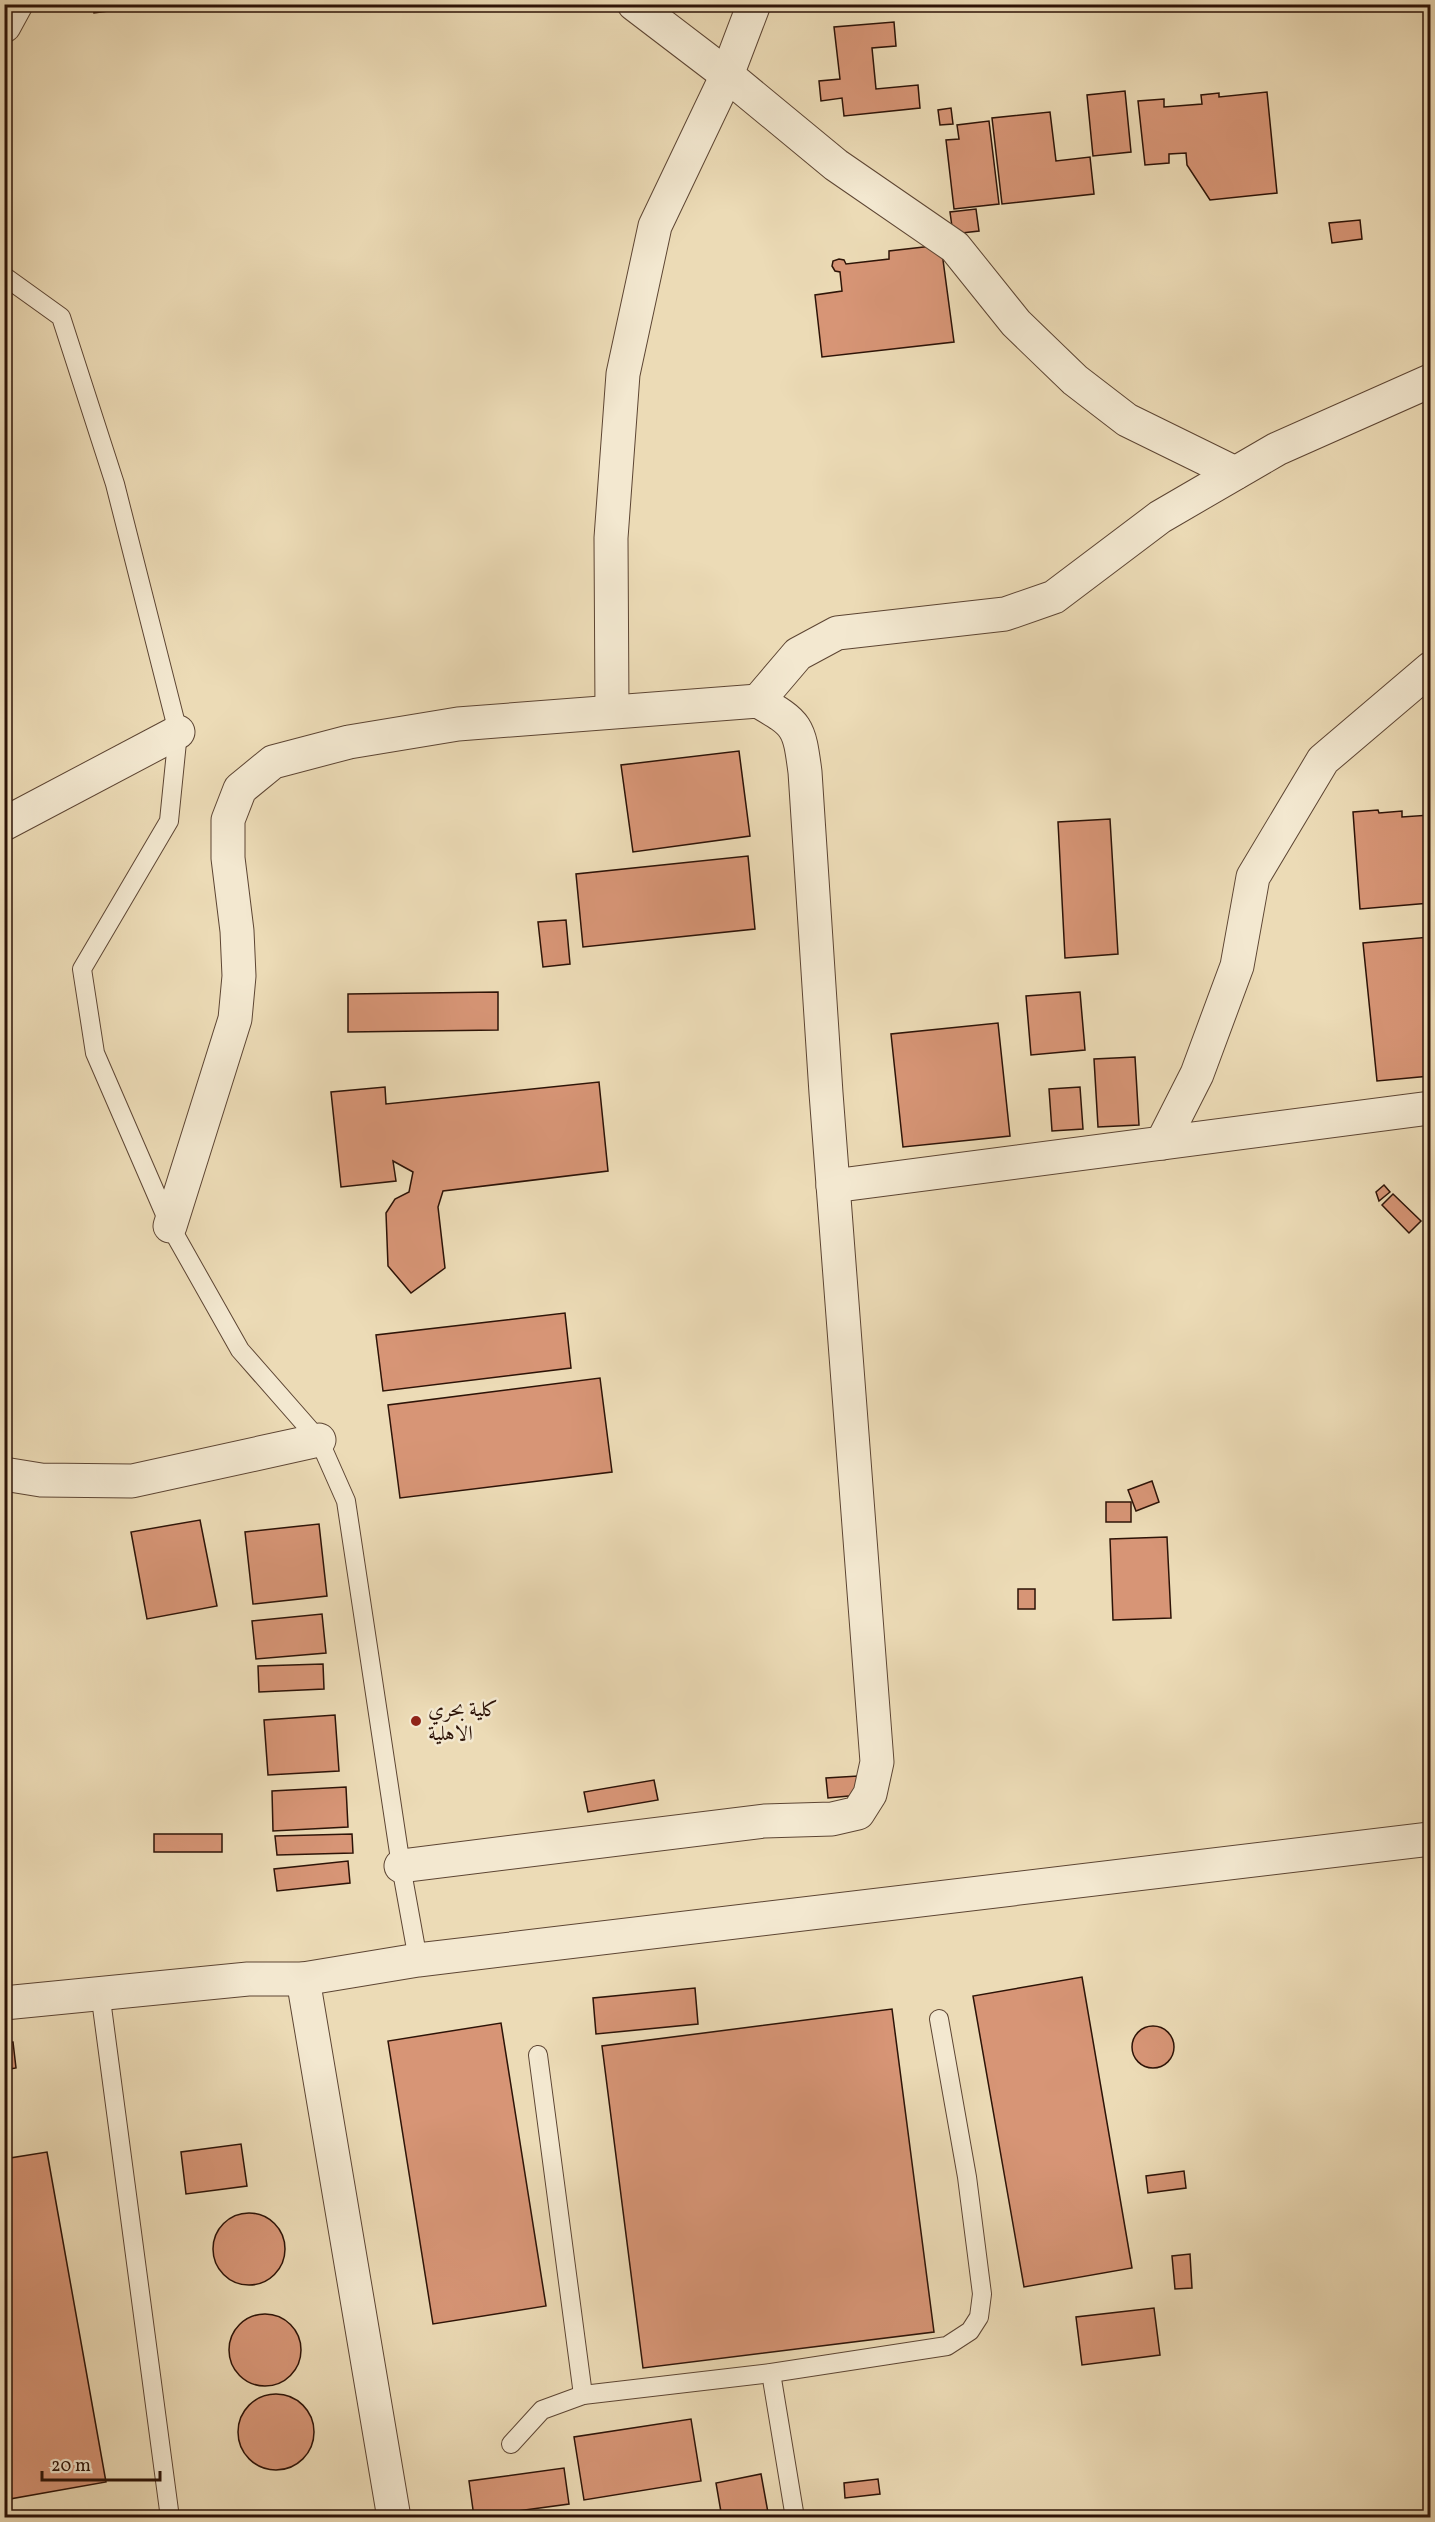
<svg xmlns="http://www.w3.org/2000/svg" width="1435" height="2522" font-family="Vollkorn,Amiri,serif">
  <rect width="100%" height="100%" fill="#ecdbb6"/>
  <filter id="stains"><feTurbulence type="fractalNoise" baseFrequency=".00333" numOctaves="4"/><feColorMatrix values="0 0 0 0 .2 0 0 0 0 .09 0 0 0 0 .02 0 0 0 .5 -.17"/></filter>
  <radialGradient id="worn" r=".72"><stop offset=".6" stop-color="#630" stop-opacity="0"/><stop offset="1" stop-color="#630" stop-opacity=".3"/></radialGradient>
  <!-- building -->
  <g fill="#d79576" stroke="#2d1307" stroke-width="1.5">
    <path d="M93 4H154V5L94 13Z"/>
    <path d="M894 22 896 46 872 48 876 89 918 85 920 108 844 116 842 98 821 101 819 81 840 79 834 27Z"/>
    <path d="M1125 91 1131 152 1093 156 1087 95Z"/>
    <path d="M1267 92 1277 193 1210 200 1187 165 1186 153 1169 154V163L1145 165 1138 101 1164 99V107L1202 104 1201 95 1219 93V97Z"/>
    <path d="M951 108 953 124 940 125 938 110Z"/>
    <path d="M1050 112 1056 161 1090 157 1094 194 1002 204 992 118Z"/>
    <path d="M989 121 999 204 954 209 946 140 959 139 957 125Z"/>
    <path d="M976 209 979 231 953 234 950 212Z"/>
    <path d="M1360 220 1362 239 1332 243 1329 223Z"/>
    <path d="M941 245 954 342 822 357 815 295 842 291 840 272 835 271 832 266 833 261 839 259 844 260 846 264 889 259V251Z"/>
    <path d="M739 751 750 836 633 852 621 765Z"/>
    <path d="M1378 810 1379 813 1402 811V817L1430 815V903L1360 909 1353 812Z"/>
    <path d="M1110 819 1118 954 1065 958 1058 822Z"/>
    <path d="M748 856 755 929 583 947 576 874Z"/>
    <path d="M566 920 570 964 543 967 538 922Z"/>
    <path d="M1430 937V1076L1377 1081 1363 943Z"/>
    <path d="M498 992V1030L348 1032V994Z"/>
    <path d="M1080 992 1085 1050 1031 1055 1026 996Z"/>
    <path d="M998 1023 1010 1136 903 1147 891 1034Z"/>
    <path d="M1135 1057 1139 1125 1098 1127 1094 1059Z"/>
    <path d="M599 1082 608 1171 443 1191 438 1207 445 1268 411 1293 388 1266 386 1213 395 1199 409 1192 413 1172 393 1161 396 1181 341 1187 331 1092 385 1087 386 1104Z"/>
    <path d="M1080 1087 1083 1129 1052 1131 1049 1089Z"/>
    <path d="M1384 1185 1390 1192 1379 1201 1376 1192Z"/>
    <path d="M1393 1194 1421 1221 1409 1233 1382 1205Z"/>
    <path d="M565 1313 571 1368 383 1391 376 1335Z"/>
    <path d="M600 1378 612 1472 400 1498 388 1405Z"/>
    <path d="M1428 1461H1430V1488Z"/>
    <path d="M1152 1481 1159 1502 1136 1511 1128 1490Z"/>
    <rect x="1106" y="1502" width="25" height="20"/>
    <path d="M200 1520 217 1606 147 1619 131 1532Z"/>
    <path d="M319 1524 327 1596 253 1604 245 1532Z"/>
    <path d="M1167 1537 1171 1618 1113 1620 1110 1539Z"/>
    <rect x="1018" y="1589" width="17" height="20"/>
    <path d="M322 1614 326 1653 256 1659 252 1621Z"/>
    <path d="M323 1664 324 1689 259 1692 258 1666Z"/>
    <path d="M335 1715 339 1771 268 1775 264 1720Z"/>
    <path d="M858 1776 859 1795 828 1798 826 1778Z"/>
    <path d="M654 1780 658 1800 588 1812 584 1792Z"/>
    <path d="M346 1787 348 1827 273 1831 272 1791Z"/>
    <rect x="154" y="1834" width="68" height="18"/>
    <path d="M352 1834 353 1853 277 1855 275 1836Z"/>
    <path d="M348 1861 350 1883 277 1891 274 1869Z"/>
    <path d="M1082 1977 1132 2268 1024 2287 973 1996Z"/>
    <path d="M695 1988 698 2024 596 2034 593 1998Z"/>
    <path d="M892 2009 934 2332 643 2368 602 2046Z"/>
    <path d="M501 2023 546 2306 433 2324 388 2041Z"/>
    <circle cx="1153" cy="2047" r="21"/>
    <path d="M13 2042 16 2068 4 2070V2043Z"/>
    <path d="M241 2144 247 2186 186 2194 181 2152Z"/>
    <path d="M47 2152 106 2482 4 2500V2159Z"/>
    <path d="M1184 2171 1186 2188 1148 2193 1146 2176Z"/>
    <circle cx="249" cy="2249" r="36"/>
    <path d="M1190 2254 1192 2288 1175 2289 1172 2256Z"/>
    <path d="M1154 2308 1160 2355 1082 2365 1076 2317Z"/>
    <circle cx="265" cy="2350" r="36"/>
    <circle cx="276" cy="2432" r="38"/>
    <path d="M691 2419 701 2481 584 2500 574 2437Z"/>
    <path d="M564 2468 569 2504 474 2517 469 2481Z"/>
    <path d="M761 2474 769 2518H722L716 2483Z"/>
    <path d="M878 2479 880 2494 845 2498 844 2483Z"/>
  </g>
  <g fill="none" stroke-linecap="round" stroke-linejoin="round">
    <!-- lane casing -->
    <g stroke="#5d4533" stroke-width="20">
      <g id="lane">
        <path d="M4 276 61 317 115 484 178 732 169 821 82 969 95 1053 170 1226 240 1350 319 1440 346 1501 401 1866 418 1960"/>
        <path d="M100 1992 170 2518"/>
        <path d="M538 2055 583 2395"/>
        <path d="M771 2373 795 2518"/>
        <path d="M511 2444 542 2410 583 2395 771 2373 947 2346 970 2331 979 2317 982 2294 967 2177 939 2019"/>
      </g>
    </g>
    <!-- street casing -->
    <g stroke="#5d4533" stroke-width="35">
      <g id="street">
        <path d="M634 4 727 75 836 165 955 247 1016 323 1075 380 1127 420 1235 473"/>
        <path d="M4 26 16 4"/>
        <path d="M758 701 798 654 837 633 1005 614 1054 597 1160 517 1277 449 1430 381"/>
        <path d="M612 711 611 538 623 374 655 226 727 75 754 4"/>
        <path d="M4 824 178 732"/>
        <path d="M1162 1143 1197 1074 1237 966 1253 877 1323 760 1430 669"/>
        <path d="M833 1186 1430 1108"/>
        <path d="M170 1226 235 1019 239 976 237 931 228 858V820L240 789 273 762 349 742 458 724 758 701C798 724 799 726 805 772L826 1093 877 1762 870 1794 858 1813 832 1819 764 1821 401 1866"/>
        <path d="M4 1474 41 1480 132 1481 319 1440"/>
        <path d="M303 1979 418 1960 1430 1839"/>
        <path d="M4 2003 248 1979H303L394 2518"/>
      </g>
    </g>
    <!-- lane -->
    <use href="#lane" stroke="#f3e8d0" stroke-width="18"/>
    <!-- street -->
    <use href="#street" stroke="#f3e8d0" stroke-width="33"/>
  </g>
  <!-- markers -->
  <circle fill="#8f2418" stroke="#f3e8d0" stroke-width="2" cx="416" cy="1721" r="6"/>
  <g text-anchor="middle" stroke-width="5" stroke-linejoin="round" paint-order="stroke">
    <!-- poi labels -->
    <g font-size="21" fill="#2d1307" stroke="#f3e8d0" text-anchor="start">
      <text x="428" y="1716">كلية بحري<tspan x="428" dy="24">الاهلية</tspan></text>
    </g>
  </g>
  <!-- margin -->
  <rect width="1435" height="2522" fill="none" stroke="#ecdbb6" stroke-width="24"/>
  <rect x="6" y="6" width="1423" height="2510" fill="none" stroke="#2d1307" stroke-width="3"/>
  <rect x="12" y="12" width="1411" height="2498" fill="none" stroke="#2d1307" stroke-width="1.5"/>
  <!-- scale -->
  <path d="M42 2471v9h118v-9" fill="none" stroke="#2d1307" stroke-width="3"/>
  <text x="51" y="2471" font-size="18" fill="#2d1307" stroke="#f3e8d0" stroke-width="4.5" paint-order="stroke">20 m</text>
  <rect width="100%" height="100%" filter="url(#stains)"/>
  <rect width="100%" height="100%" fill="url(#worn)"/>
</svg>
